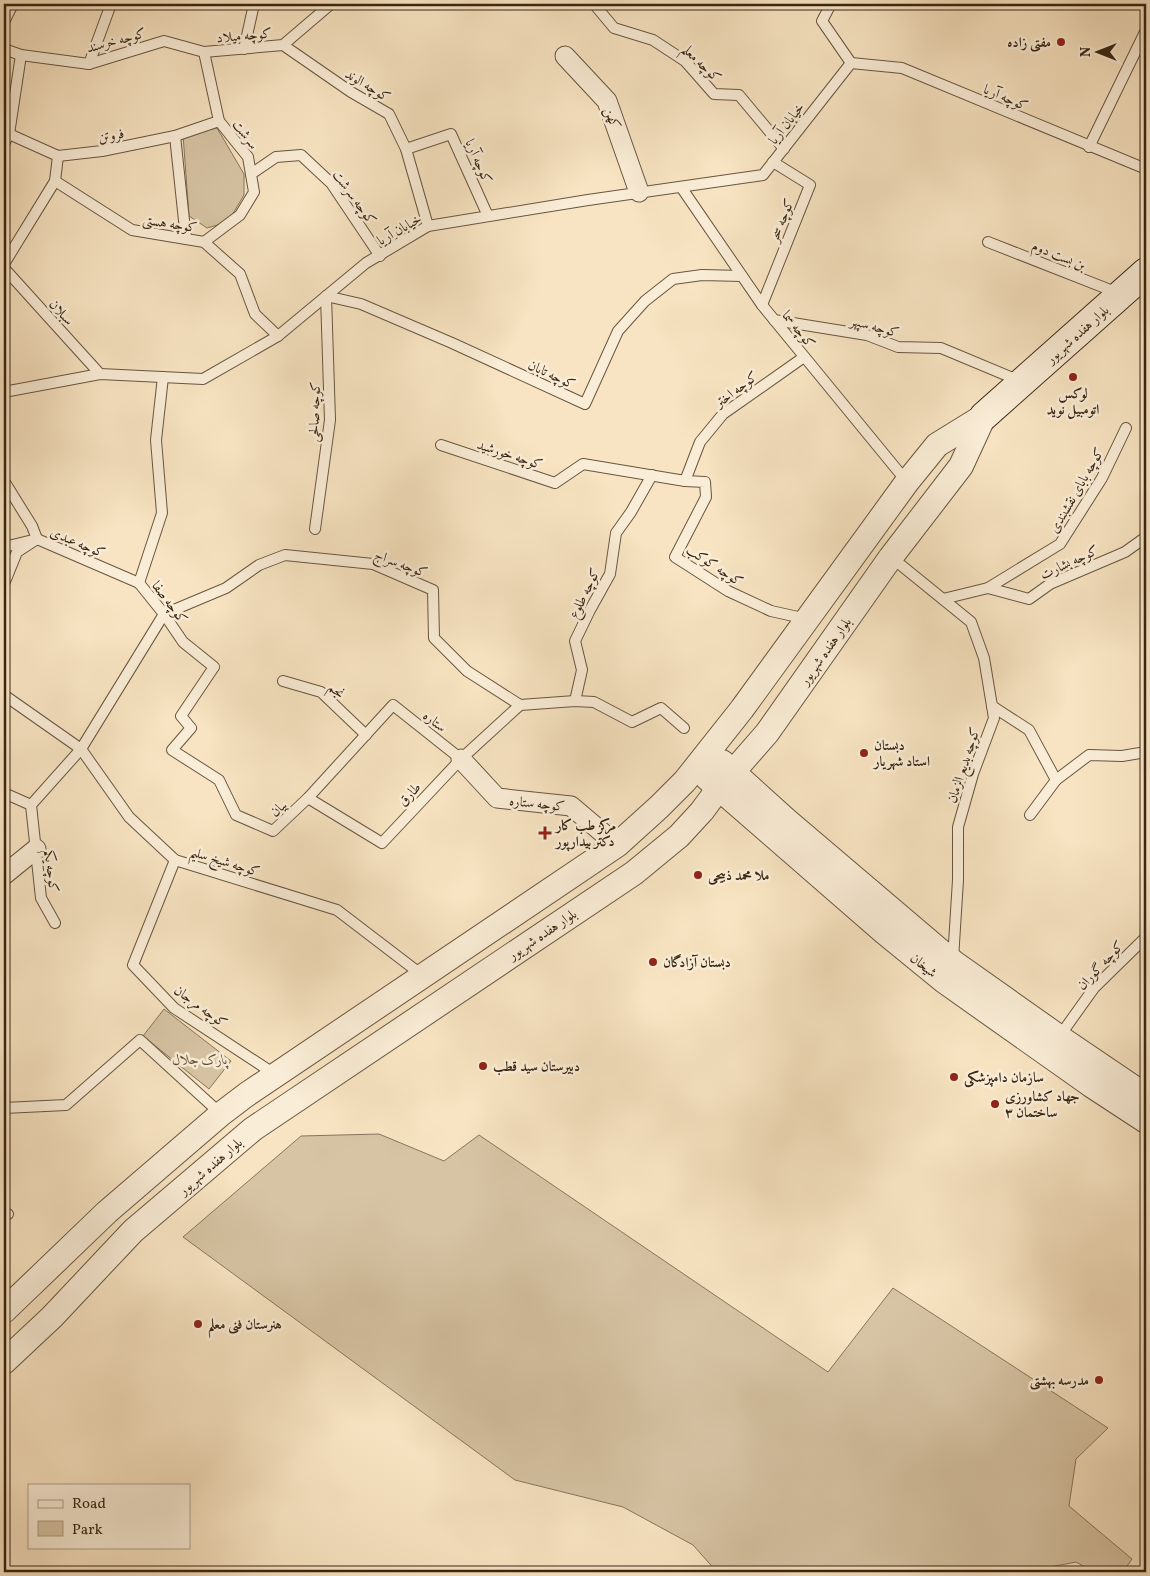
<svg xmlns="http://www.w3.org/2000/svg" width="1150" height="1576" font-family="Vollkorn,Amiri,serif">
  <rect width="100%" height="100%" fill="#f8e4c2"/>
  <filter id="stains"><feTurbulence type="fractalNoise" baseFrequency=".004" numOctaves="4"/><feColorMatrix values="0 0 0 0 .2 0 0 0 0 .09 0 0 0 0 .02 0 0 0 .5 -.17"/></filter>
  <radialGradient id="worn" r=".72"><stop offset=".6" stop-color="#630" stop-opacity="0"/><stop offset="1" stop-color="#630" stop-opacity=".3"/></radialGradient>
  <!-- green -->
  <g fill="#d7c4a4" stroke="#88755c">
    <path d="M217 128 244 174V195L228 222 207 228 189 216 183 135Z"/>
    <path d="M164 1009 231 1061 209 1089 143 1036Z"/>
    <path d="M379 1134 444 1161 479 1135 828 1372 893 1288 1108 1428 1076 1459 1069 1506 1132 1559 1123 1572H1094L1076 1562 1025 1572H717L693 1545 623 1507 515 1480 183 1237 301 1136Z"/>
  </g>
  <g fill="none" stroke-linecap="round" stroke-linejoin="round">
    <!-- service casing -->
    <g stroke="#685640" stroke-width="12">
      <g id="service">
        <path d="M594 4 614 28 653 40 685 61 714 94 739 95 784 149"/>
        <path d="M831 4 822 21 851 63"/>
        <path d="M4 22 13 4"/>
        <path d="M283 45 351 92 389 114 406 149 428 226"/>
        <path d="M4 49 21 55 89 64 164 41 204 52 283 45 331 4"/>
        <path d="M244 49 254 4"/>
        <path d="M204 52 219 121 248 157 254 192 240 215 204 242"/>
        <path d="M851 63 902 68 1146 169"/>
        <path d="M89 64 111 4"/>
        <path d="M9 134 58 156 102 151 175 136 219 121"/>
        <path d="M175 136 186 239"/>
        <path d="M4 144 9 134 21 55"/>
        <path d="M1089 147 1146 30"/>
        <path d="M406 149 451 134 488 216"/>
        <path d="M251 174 276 157 301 155 331 183 380 256"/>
        <path d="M55 181 132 230 204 242 240 274 255 314 278 336"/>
        <path d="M681 187 762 305 907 482"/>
        <path d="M988 242 1118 293"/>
        <path d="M4 264 55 181 58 156"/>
        <path d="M4 268 100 374"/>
        <path d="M762 305 810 185 773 162"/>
        <path d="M774 320 867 335 898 347 941 348 1020 381"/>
        <path d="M163 377 156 440 162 513 139 583 164 614 183 642 214 667 181 716 191 728 172 750 219 780 236 815 273 831 308 798 393 705 461 759"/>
        <path d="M4 392 100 374 203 379 278 336 366 263 428 226 588 200 763 175 851 63"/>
        <path d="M441 445 555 483 583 464 685 481 705 482 706 497 675 557 728 591 771 611 807 619"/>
        <path d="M4 481 32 526 37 539 17 552 4 584"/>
        <path d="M685 481 700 442 723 414 804 357"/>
        <path d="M315 529 330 420 326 296 361 304 452 343 585 404 618 331 645 301 673 279 702 275 742 276"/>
        <path d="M4 547 37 539 139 583"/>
        <path d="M891 557 971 622 984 658 994 718 973 774 958 827V880L953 959"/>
        <path d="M988 588 1060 544 1102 478 1126 428"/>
        <path d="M943 599 988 588 1029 599 1050 584 1125 552 1146 537"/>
        <path d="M283 681 321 692 366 735"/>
        <path d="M4 695 81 749 129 817 175 860 337 910 422 975"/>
        <path d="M575 701 582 670 575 641 590 610 610 574 616 533 631 512 652 475"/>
        <path d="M992 706 1029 730 1056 780"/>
        <path d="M4 793 31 805"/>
        <path d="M308 798 382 843 461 759 520 705"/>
        <path d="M1030 815 1056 780 1089 755 1122 756 1146 752"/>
        <path d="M175 860 133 965 174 1008 276 1075"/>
        <path d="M55 923 41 898 31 805 81 749 164 614 226 588 259 565 285 555 373 564 433 590 434 638 467 671 520 705 575 701 594 702 632 722 661 708 684 728"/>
        <path d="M1059 1037 1094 988 1143 940H1146"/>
        <path d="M4 1108 66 1105 140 1040 221 1114"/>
        <path d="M4 1213 8 1214"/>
      </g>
    </g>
    <!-- minor casing -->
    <g stroke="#685640" stroke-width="21">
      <g id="minor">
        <path d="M565 56 607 101 639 192"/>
        <path d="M461 759 497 798 571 806 617 845"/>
        <path d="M4 875 36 849"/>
      </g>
    </g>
    <!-- tertiary casing -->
    <g stroke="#685640" stroke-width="26">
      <g id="tertiary">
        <path d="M722 762 786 820 953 962 1059 1037 1146 1096"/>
        <path d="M707 778 884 932 944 981 1091 1085 1146 1121"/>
        <path d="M4 1311 107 1212 221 1114 246 1095 617 845 659 807 685 781 742 709 907 482 937 445 984 416"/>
        <path d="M4 1362 52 1317 133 1231 253 1129 634 873 679 836 702 811 719 788 767 733 891 557 961 466 984 416"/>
      </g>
    </g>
    <!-- secondary casing -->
    <g stroke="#382614" stroke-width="30">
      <path id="secondary" d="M984 416 1146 272"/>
    </g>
    <!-- service -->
    <use href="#service" stroke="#faedd7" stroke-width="10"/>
    <!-- minor -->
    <use href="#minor" stroke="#faedd7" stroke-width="19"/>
    <!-- tertiary -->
    <use href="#tertiary" stroke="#faedd7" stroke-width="24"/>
    <!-- secondary -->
    <use href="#secondary" stroke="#faedd7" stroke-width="28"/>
  </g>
  <!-- markers -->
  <g fill="#8f2418" stroke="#faedd7" stroke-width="2">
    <circle cx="1061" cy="42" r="5"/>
    <circle cx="1073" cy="377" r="5"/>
    <circle cx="864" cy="753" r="5"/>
    <path d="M542.5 825.5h5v5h5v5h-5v5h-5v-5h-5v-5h5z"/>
    <circle cx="698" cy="875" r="5"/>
    <circle cx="653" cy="962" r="5"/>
    <circle cx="483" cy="1066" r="5"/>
    <circle cx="954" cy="1077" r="5"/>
    <circle cx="995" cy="1104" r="5"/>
    <circle cx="198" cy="1324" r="5"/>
    <circle cx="1099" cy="1380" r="5"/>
  </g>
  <g text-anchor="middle" stroke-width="5" stroke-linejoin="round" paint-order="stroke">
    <!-- street labels -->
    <g font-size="14" fill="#382614" stroke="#faedd7">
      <text transform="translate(244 35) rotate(-5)" y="5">کوچه میلاد</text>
      <text transform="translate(116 40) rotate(-15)" y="5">کوچه خرسند</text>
      <text transform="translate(702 63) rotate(44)" y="5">کوچه معلم</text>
      <text transform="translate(368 85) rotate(31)" y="5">کوچه الوند</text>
      <text transform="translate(1006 97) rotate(23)" y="5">کوچه آریا</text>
      <text transform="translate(613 118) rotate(70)" y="5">کهن</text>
      <text transform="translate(786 123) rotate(-52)" y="5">خیابان آریا</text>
      <text transform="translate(246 134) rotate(53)" y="5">سرشت</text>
      <text transform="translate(111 135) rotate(-11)" y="5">فروتن</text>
      <text transform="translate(479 161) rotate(66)" y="5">کوچه آریا</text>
      <text transform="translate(355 197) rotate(54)" y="5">کوچه سرشت</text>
      <text transform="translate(781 220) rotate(-68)" y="5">کوچه سحر</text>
      <text transform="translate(170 223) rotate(9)" y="5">کوچه هستی</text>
      <text transform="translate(399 229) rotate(-30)" y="5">خیابان آریا</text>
      <text transform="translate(1059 255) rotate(22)" y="5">بن بست دوم</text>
      <text transform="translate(62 312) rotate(48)" y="5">سبلان</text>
      <text transform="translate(875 326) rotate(15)" y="5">کوچه سپهر</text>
      <text transform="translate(799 329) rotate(51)" y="5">کوچه سما</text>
      <text transform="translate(1077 334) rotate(-42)" y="5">بلوار هفده شهریور</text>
      <text transform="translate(552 374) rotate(25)" y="5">کوچه تابان</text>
      <text transform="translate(736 389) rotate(-37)" y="5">کوچه اختر</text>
      <text transform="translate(314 412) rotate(-88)" y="5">کوچه صالحی</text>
      <text transform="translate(510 454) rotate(18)" y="5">کوچه خورشید</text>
      <text transform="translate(1076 490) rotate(-60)" y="5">کوچه بابای نقشبندی</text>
      <text transform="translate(78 542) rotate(23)" y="5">کوچه عبدی</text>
      <text transform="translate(1069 562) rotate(-25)" y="5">کوچه بشارت</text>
      <text transform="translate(401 563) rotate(21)" y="5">کوچه سراج</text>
      <text transform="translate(715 565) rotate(33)" y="5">کوچه کوکب</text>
      <text transform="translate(584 593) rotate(-64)" y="5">کوچه طلوع</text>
      <text transform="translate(170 602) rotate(53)" y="5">کوچه صفا</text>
      <text transform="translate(825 651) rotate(-55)" y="5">بلوار هفده شهریور</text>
      <text transform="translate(337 690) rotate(40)" y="5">نجم</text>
      <text transform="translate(435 721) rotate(38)" y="5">ستاره</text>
      <text transform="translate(963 765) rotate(-72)" y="5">کوچه بدیع الزمان</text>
      <text transform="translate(409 794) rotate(-47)" y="5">طارق</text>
      <text transform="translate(537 803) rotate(6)" y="5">کوچه ستاره</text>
      <text transform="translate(278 808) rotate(-43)" y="5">بیان</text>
      <text transform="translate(225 861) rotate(17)" y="5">کوچه شیخ سلیم</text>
      <text transform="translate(52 871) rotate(83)" y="5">کوچه یکم</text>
      <text transform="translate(542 934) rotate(-34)" y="5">بلوار هفده شهریور</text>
      <text transform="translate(924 965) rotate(39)" y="5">شیخان</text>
      <text transform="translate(1100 965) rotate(-47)" y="5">کوچه گوران</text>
      <text transform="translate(201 1006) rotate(36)" y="5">کوچه مرجان</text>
      <text transform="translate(210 1166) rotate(-41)" y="5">بلوار هفده شهریور</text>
    </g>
    <!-- poi labels -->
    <g font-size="14" font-weight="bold" fill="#382614" stroke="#faedd7" text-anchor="start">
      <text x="1051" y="47" text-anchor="end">مفتی زاده</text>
      <text x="1073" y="398" text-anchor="middle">لوکس<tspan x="1073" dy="16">اتومبیل نوید</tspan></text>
      <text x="874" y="750">دبستان<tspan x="874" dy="16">استاد شهریار</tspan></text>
      <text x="556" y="830">مرکز طب کار<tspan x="556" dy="16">دکتر بیدارپور</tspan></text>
      <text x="708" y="880">ملا محمد ذبیحی</text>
      <text x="663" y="967">دبستان آزادگان</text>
      <text x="493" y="1071">دبیرستان سید قطب</text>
      <text x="964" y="1082">سازمان دامپزشکی</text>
      <text x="1005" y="1101">جهاد کشاورزی<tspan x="1005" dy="16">ساختمان ۳</tspan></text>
      <text x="208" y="1329">هنرستان فنی معلم</text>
      <text x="1089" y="1385" text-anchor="end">مدرسه بهشتی</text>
    </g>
    <!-- park labels -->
    <g font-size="14" font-style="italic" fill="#604e38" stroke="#faedd7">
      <text x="200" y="1064">پارک جلال</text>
    </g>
  </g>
  <!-- margin -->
  <rect width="1150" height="1576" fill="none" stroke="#f8e4c2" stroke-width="20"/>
  <rect x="5" y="5" width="1140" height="1566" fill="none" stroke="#382614" stroke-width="2.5"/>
  <rect x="10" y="10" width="1130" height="1556" fill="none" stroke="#382614"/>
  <!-- legend -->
  <rect x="28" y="1484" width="162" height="65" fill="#faedd7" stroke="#ac9d89"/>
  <rect x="38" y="1500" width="25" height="8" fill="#faedd7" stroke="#ac9d89"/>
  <text x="72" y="1508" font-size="15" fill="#382614">Road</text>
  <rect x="38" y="1521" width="25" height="15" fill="#d7c4a4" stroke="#ac9d89"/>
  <text x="72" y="1534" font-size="15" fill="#382614">Park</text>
  <!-- north arrow -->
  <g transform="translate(1098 52) rotate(270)" stroke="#faedd7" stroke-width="4" paint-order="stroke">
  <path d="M0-4L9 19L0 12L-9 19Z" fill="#382614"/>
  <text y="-8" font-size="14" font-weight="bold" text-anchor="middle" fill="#382614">N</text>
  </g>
  <rect width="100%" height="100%" filter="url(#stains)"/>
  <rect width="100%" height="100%" fill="url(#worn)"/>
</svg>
